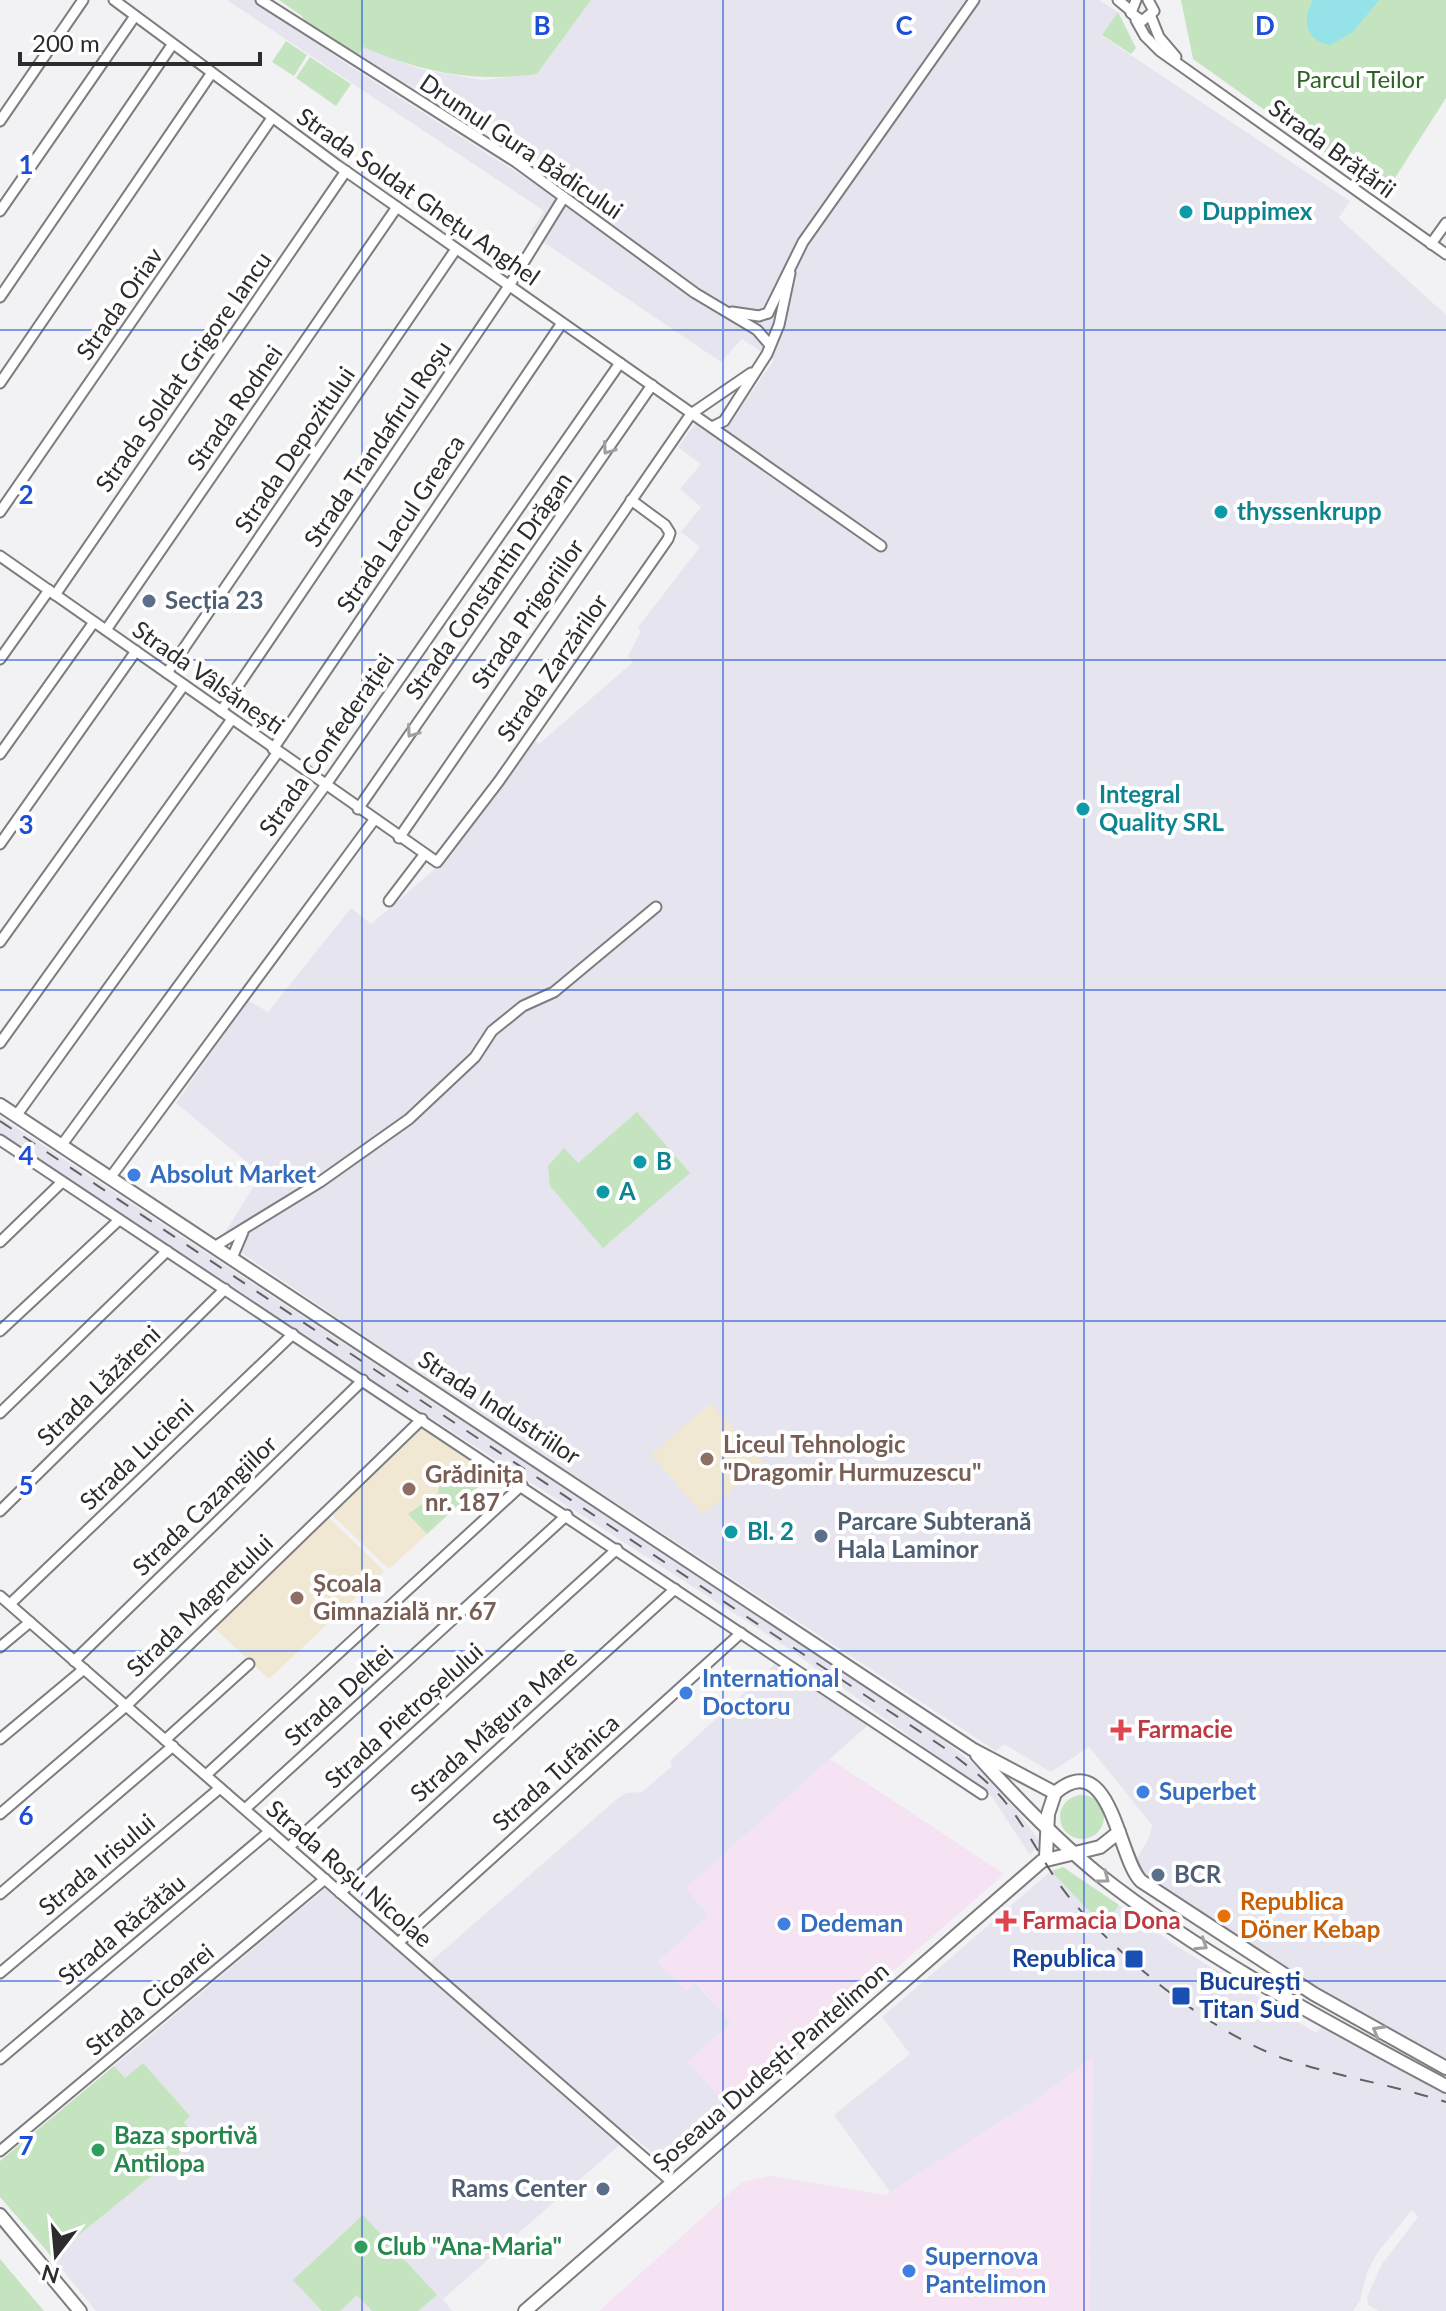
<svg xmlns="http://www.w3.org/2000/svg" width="1446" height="2311" font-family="Lato,sans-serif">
  <rect width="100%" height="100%" fill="#f2f2f5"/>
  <!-- commercial -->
  <g fill="#f5e2f3">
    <path d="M830 1759 1004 1874 733 2111 688 2062 731 2023 697 1983 686 1991 658 1962 708 1915 685 1888Z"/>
    <path d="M1093 2056 1089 2311H599L742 2182 771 2176 885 2195 1041 2096Z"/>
  </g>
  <!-- built -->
  <g fill="#e6e5ef">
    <path d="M227 0H263L290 18 288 24 353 68 579 212 581 196 558 174 498 132 357 59 363 47 420 69 483 80 537 74 591 0H1099L1118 12 1102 36 1350 201 1339 218 1446 315V2063L1301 1979 1133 1866 1150 1836 1152 1825 1089 1747 1051 1772 1004 1744 996 1751 460 1401 221 1239 261 1174 176 1103 248 1000 268 1012 351 908 371 924 442 863 533 739 539 744 633 662 628 656 641 631 638 627 700 547 681 532 701 507 680 489 701 464 678 447 696 423 720 437 774 360 742 339 721 362 530 233 544 211Z"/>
    <path d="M0 1117 933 1731 1000 1786 1040 1842 1030 1855 992 1797 791 1650 367 1377 0 1134Z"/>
    <path d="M775 1664 869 1724 686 1888 708 1915 658 1962 686 1991 696 1983 731 2023 688 2062 733 2111 670 2168 631 2135 443 2299 452 2311H96L52 2257 197 2139 183 2121 189 2117 143 2063 125 2078 114 2066 327 1887 421 1970 618 1798 626 1793 642 1792 672 1766 670 1761Z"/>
    <path d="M1051 1871 1104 1927 1119 1905 1175 1945 1316 2033 1323 2026 1446 2088V2311H1378L1368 2305 1367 2297 1382 2264 1418 2217 1412 2210 1378 2252 1367 2272 1360 2301 1353 2311H1089L1093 2057 1041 2096 890 2192 834 2115 910 2054 882 2017Z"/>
  </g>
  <!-- education -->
  <g fill="#f1e8d3">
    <path d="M711 1403 763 1463 703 1515 651 1455Z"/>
    <path d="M420 1425 491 1475 389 1569 329 1512Z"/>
    <path d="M326 1515 384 1571 269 1679 211 1625Z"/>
  </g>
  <!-- green -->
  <g fill="#c4e4bf">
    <path d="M279 0H591L537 74C474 83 421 72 363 47L357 59 308 28 302 16Z"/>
    <path d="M1181 0H1446V98L1384 195 1193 59Z"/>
    <path d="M1118 12 1136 48 1131 54 1102 35Z"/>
    <path d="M286 41 307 55 294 76 272 62Z"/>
    <path d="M310 57 351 84 336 106 296 78Z"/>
    <path d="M637 1112 690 1173 603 1248 550 1186 548 1166 564 1148 578 1163Z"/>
    <path d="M459 1463 481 1484 427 1534 408 1514 438 1493 440 1482Z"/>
    <circle cx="1082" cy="1817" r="22"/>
    <path d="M1063 1867 1119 1905 1104 1927 1051 1871Z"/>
    <path d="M143 2063 190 2116 184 2122 197 2139 52 2257 0 2197V2161L114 2066 125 2078Z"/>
    <path d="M363 2215 437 2295 418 2311H372L357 2295 340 2311H322L293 2280Z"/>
    <path d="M0 2259 44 2311H0Z"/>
  </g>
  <!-- water -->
  <path fill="#95e3e9" d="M1313 0H1379L1353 32 1330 45C1305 41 1302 20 1313 0Z"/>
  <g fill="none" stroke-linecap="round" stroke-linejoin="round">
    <!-- street casing -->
    <g stroke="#7d7c7f" stroke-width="13">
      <g id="street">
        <path d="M114 0 337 165 881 546"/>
        <path d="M261 0 516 162 695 293 757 330 770 345"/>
        <path d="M1118 0 1130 10"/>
        <path d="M1136 0 1131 13 1142 21 1154 11 1148 0"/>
        <path d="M1151 17 1159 37 1176 57"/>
        <path d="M1136 20 1145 36 1160 51 1446 254"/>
        <path d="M0 121 83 0"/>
        <path d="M0 211 135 16"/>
        <path d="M1431 244 1446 223"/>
        <path d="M0 297 172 45"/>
        <path d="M732 312 759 316 768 313"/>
        <path d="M768 313 803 242 974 0"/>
        <path d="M0 383 211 74"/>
        <path d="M691 414 751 373"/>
        <path d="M714 426 724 421 767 354 779 325 790 273"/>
        <path d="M0 512 272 118"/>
        <path d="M0 556 437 862 499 781 668 539 670 533 665 525 631 500"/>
        <path d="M55 595 346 171"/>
        <path d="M106 630 397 207"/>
        <path d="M0 659 49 590"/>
        <path d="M167 673 456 249"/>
        <path d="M221 711 509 286 564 197"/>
        <path d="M273 749 562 323"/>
        <path d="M0 754 94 622"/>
        <path d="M358 809 652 385"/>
        <path d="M399 838 691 414"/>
        <path d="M0 844 136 651"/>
        <path d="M389 901 424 855"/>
        <path d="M0 942 184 685"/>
        <path d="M0 1043 232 719"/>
        <path d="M16 1116 278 752"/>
        <path d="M0 1140 982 1794"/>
        <path d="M61 1146 325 786 620 363"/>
        <path d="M110 1178 374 820"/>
        <path d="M0 1242 62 1182"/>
        <path d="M214 1247 320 1182 409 1119 475 1057 492 1031 523 1006 554 992 656 907"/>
        <path d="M232 1258 243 1232"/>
        <path d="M0 1331 119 1220"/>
        <path d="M0 1413 167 1251"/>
        <path d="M0 1511 225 1289"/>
        <path d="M0 1596 672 2182"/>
        <path d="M10 1604 293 1334"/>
        <path d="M0 1647 30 1622"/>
        <path d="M74 1661 363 1380"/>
        <path d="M0 1739 84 1669"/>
        <path d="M165 1740 249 1664"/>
        <path d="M206 1775 522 1485"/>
        <path d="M245 1809 567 1515"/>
        <path d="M0 1814 126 1706 422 1419"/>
        <path d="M289 1847 617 1549"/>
        <path d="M340 1893 675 1589"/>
        <path d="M0 1894 173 1746"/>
        <path d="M398 1943 741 1633"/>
        <path d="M0 1973 220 1788"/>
        <path d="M0 2059 270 1831"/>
        <path d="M0 2151 325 1879"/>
      </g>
    </g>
    <!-- secondary casing -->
    <g stroke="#7d7c7f" stroke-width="16">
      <g id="secondary">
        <path d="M0 1105 972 1749 1055 1793"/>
        <path d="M977 1755C1014 1796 1055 1839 1098 1874 1205 1958 1327 2022 1446 2086"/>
        <path d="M1055 1793C1111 1745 1118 1859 1141 1881L1314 1994 1446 2068"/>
        <path d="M1046 1857 1048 1814 1055 1793"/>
        <path d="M0 2215 80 2311"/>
        <path d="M525 2311 1042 1861 1100 1847 1119 1832"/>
      </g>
    </g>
    <!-- street -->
    <use href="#street" stroke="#fff" stroke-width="9"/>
    <!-- secondary -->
    <use href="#secondary" stroke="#fff" stroke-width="12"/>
    <!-- rail -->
    <path stroke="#616063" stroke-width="2" stroke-dasharray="14 14" stroke-linecap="butt" d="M0 1121 943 1747C965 1764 989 1781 1006 1803 1032 1835 1047 1872 1074 1903 1126 1963 1212 2034 1288 2060 1339 2077 1394 2085 1446 2102"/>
  </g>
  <!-- one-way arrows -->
  <defs><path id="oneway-chevron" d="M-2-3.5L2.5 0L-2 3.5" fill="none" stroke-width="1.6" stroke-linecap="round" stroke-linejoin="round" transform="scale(2)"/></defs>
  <g stroke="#a0a0a0">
    <use href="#oneway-chevron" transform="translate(608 449) rotate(125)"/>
    <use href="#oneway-chevron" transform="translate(412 732) rotate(125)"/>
    <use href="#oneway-chevron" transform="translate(1104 1878) rotate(37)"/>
    <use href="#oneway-chevron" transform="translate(1202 1945) rotate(33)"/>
    <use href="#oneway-chevron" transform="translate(1378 2031) rotate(-151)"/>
  </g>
  <!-- grid -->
  <path fill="none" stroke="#1d4ed8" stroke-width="2" stroke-opacity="0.55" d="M362 0V2311M723 0V2311M1084 0V2311M0 330H1446M0 660H1446M0 990H1446M0 1321H1446M0 1651H1446M0 1981H1446"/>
  <!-- markers -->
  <g fill="#0f9aa8" stroke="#fff" stroke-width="3">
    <circle cx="1186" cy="212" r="8"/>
    <circle cx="1221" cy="512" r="8"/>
    <circle cx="1083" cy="809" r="8"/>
    <circle cx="640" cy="1162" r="8"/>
    <circle cx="603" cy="1192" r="8"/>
    <circle cx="731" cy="1532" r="8"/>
  </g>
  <g fill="#5c6f8a" stroke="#fff" stroke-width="3">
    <circle cx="149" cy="601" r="8"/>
    <circle cx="821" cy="1536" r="8"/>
    <circle cx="1158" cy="1875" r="8"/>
    <circle cx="603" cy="2189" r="8"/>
  </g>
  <g fill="#3f7fe0" stroke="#fff" stroke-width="3">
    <circle cx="134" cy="1175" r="8"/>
    <circle cx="686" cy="1693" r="8"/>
    <circle cx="1143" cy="1792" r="8"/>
    <circle cx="784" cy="1924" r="8"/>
    <circle cx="909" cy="2271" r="8"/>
  </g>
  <g fill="#8d6e63" stroke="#fff" stroke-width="3">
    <circle cx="707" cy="1459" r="8"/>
    <circle cx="409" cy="1489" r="8"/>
    <circle cx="297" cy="1598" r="8"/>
  </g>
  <g fill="#e0444e" stroke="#fff" stroke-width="3">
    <path d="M1117 1718h8v8h8v8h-8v8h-8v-8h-8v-8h8z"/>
    <path d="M1002 1909h8v8h8v8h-8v8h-8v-8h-8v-8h8z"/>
  </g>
  <circle fill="#e8710a" stroke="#fff" stroke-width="3" cx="1224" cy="1916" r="8"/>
  <g fill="#1a4fb4" stroke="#fff" stroke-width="3">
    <rect x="1124" y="1949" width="20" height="20" rx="4"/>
    <rect x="1171" y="1986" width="20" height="20" rx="4"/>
  </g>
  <g fill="#2e9e5b" stroke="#fff" stroke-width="3">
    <circle cx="98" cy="2150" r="8"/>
    <circle cx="361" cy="2247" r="8"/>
  </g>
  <g text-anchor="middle" stroke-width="8" stroke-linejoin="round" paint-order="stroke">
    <!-- park labels -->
    <g font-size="24" fill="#2d6125" stroke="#fff">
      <text x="1360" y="88">Parcul Teilor</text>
    </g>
    <!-- street labels -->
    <g font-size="24" fill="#2c2b2d" stroke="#fff">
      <text transform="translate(521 147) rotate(34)" y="8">Drumul Gura Bădicului</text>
      <text transform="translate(1332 149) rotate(36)" y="8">Strada Brățării</text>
      <text transform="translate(418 197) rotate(35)" y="8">Strada Soldat Ghețu Anghel</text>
      <text transform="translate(120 304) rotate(-55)" y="8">Strada Oriav</text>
      <text transform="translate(184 372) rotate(-55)" y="8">Strada Soldat Grigore Iancu</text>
      <text transform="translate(235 408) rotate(-55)" y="8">Strada Rodnei</text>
      <text transform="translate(378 444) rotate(-56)" y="8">Strada Trandafirul Roșu</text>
      <text transform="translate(295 450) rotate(-56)" y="8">Strada Depozitului</text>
      <text transform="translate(401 524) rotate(-56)" y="8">Strada Lacul Greaca</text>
      <text transform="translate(489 586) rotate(-55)" y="8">Strada Constantin Drăgan</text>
      <text transform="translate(528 614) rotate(-55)" y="8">Strada Prigoriilor</text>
      <text transform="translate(553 668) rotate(-55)" y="8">Strada Zarzărilor</text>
      <text transform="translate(208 678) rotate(35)" y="8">Strada Vâlsănești</text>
      <text transform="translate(327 745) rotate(-55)" y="8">Strada Confederației</text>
      <text transform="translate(99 1386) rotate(-44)" y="8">Strada Lăzăreni</text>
      <text transform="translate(499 1408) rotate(33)" y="8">Strada Industriilor</text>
      <text transform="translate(137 1455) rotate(-44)" y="8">Strada Lucieni</text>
      <text transform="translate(205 1506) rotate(-44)" y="8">Strada Cazangiilor</text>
      <text transform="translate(200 1606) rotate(-44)" y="8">Strada Magnetului</text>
      <text transform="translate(339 1696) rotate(-42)" y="8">Strada Deltei</text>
      <text transform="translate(404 1716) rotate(-42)" y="8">Strada Pietroșelului</text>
      <text transform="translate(494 1726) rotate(-42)" y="8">Strada Măgura Mare</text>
      <text transform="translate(556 1773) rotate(-42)" y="8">Strada Tufănica</text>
      <text transform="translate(97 1865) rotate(-40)" y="8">Strada Irisului</text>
      <text transform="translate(349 1874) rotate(41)" y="8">Strada Roșu Nicolae</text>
      <text transform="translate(122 1930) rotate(-40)" y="8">Strada Răcătău</text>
      <text transform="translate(150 2000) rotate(-40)" y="8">Strada Cicoarei</text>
      <text transform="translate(771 2067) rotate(-41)" y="8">Șoseaua Dudești-Pantelimon</text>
    </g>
    <!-- culture labels -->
    <g font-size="24" font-weight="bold" fill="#0d838f" stroke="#fff" text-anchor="start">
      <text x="1202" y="220">Duppimex</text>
      <text x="1237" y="520">thyssenkrupp</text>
      <text x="1099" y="803">Integral<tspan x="1099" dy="28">Quality SRL</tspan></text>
      <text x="656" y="1170">B</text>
      <text x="619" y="1200">A</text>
      <text x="747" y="1540">Bl. 2</text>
    </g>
    <!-- service labels -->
    <g font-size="24" font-weight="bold" fill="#4e5e75" stroke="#fff" text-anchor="start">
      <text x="165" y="609">Secția 23</text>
      <text x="837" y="1530">Parcare Subterană<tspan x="837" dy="28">Hala Laminor</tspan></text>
      <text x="1174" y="1883">BCR</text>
      <text x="587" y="2197" text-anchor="end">Rams Center</text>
    </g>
    <!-- shop labels -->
    <g font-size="24" font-weight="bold" fill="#366cbe" stroke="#fff" text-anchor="start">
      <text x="150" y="1183">Absolut Market</text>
      <text x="702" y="1687">International<tspan x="702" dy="28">Doctoru</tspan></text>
      <text x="1159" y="1800">Superbet</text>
      <text x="800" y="1932">Dedeman</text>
      <text x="925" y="2265">Supernova<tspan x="925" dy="28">Pantelimon</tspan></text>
    </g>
    <!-- education labels -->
    <g font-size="24" font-weight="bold" fill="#785e54" stroke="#fff" text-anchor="start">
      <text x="723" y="1453">Liceul Tehnologic<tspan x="723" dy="28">"Dragomir Hurmuzescu"</tspan></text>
      <text x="425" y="1483">Grădinița<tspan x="425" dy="28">nr. 187</tspan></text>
      <text x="313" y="1592">Școala<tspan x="313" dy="28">Gimnazială nr. 67</tspan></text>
    </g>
    <!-- health labels -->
    <g font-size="24" font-weight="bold" fill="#be3a42" stroke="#fff" text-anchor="start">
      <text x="1137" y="1738">Farmacie</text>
      <text x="1022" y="1929">Farmacia Dona</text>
    </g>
    <!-- food labels -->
    <g font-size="24" font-weight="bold" fill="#c56008" stroke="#fff" text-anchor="start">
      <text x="1240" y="1910">Republica<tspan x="1240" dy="28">Döner Kebap</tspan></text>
    </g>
    <!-- transit labels -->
    <g font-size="24" font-weight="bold" fill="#164399" stroke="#fff" text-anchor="end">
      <text x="1116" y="1967">Republica</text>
      <text x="1199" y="1990" text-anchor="start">București<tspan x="1199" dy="28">Titan Sud</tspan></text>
    </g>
    <!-- leisure labels -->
    <g font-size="24" font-weight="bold" fill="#27864d" stroke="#fff" text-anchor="start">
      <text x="114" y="2144">Baza sportivă<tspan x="114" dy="28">Antilopa</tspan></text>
      <text x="377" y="2255">Club "Ana-Maria"</text>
    </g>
  </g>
  <g font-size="26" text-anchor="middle" font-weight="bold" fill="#1d4ed8" stroke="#fff" stroke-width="8" stroke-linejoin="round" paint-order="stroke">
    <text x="542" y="35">B</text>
    <text x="904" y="35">C</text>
    <text x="1265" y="35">D</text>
    <text x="26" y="174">1</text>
    <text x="26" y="504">2</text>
    <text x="26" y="834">3</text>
    <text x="26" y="1165">4</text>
    <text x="26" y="1495">5</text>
    <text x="26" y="1825">6</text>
    <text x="26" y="2155">7</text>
  </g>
  <!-- north arrow -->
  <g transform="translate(56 2255) rotate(196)" stroke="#ffffff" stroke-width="6" paint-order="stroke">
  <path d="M0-6L14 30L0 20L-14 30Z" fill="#2c2b2d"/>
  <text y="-12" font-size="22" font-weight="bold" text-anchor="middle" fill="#2c2b2d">N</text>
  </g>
  <!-- scale -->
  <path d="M20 52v12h240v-12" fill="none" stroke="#2c2b2d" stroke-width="4"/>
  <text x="32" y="52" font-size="24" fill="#2c2b2d" stroke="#ffffff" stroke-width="6" paint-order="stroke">200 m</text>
</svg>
